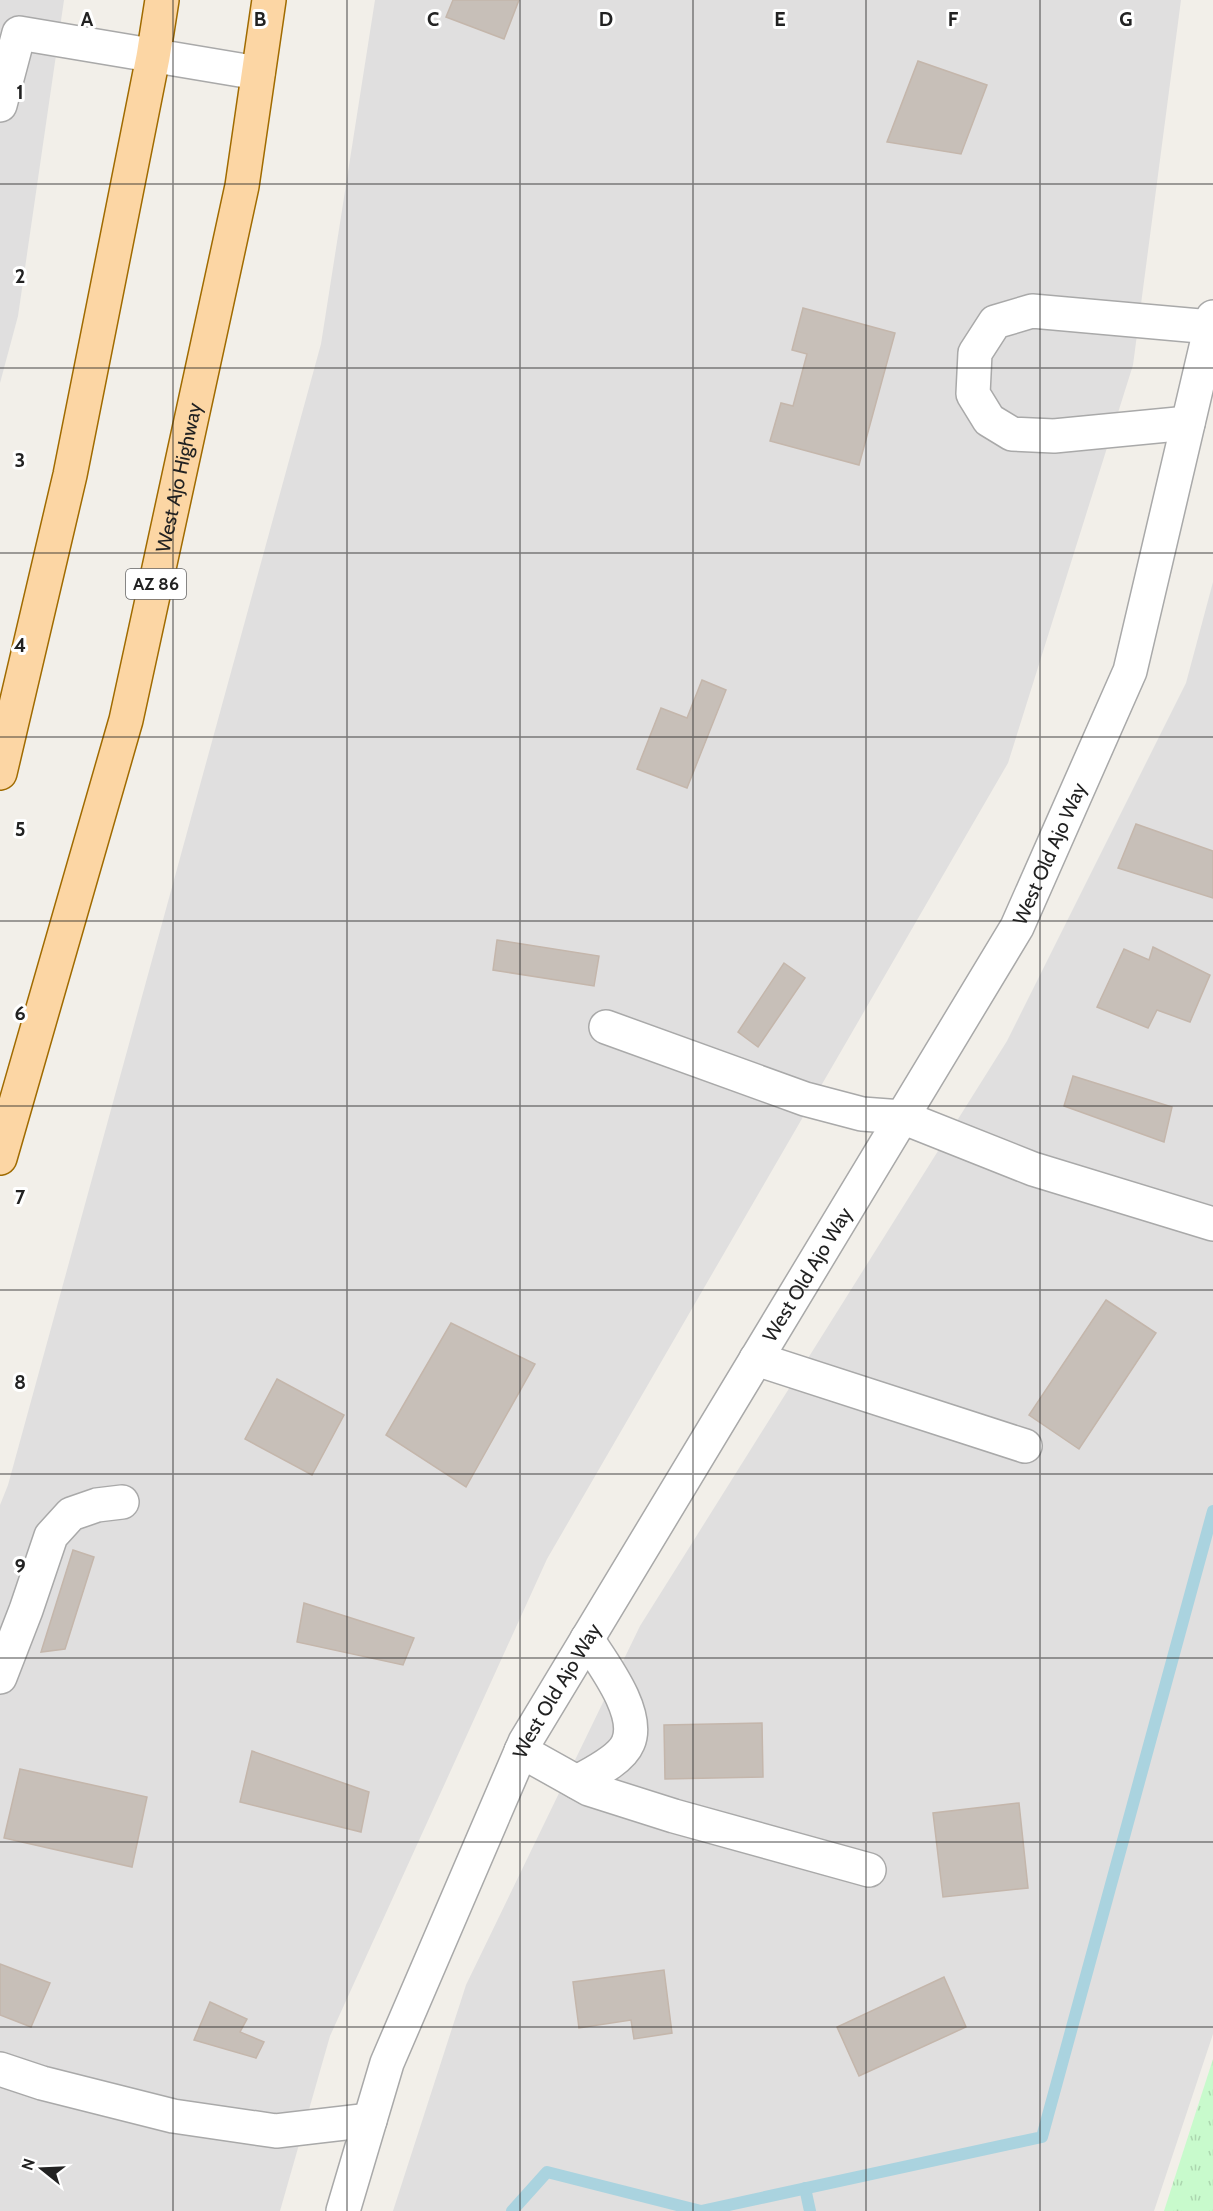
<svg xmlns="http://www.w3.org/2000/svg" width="1213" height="2211" font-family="Cabin,sans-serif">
  <defs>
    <pattern id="park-tufts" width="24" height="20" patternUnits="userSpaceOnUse" patternTransform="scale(1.5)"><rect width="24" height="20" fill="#c8facc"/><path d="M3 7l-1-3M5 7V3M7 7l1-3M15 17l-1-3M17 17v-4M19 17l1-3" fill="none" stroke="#acd6af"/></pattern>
  </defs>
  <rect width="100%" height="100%" fill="#f2efe9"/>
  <!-- residential -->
  <g fill="#e0dfdf">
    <path d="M0 0H64L18 316 0 383Z"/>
    <path d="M375 0H1181L1133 365 1008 763 547 1559 330 2036 280 2211H0V1505L8 1485 321 344Z"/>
    <path d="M1213 582V2034L1154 2211H393L466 1985 640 1626 1007 1041 1186 683Z"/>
  </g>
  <!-- park -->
  <path fill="url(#park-tufts)" d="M1213 2059V2211H1164Z"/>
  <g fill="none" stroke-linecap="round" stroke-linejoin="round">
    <!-- stream -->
    <g stroke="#aad3df" stroke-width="12">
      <path d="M805 2188 810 2211"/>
      <path d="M512 2211 547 2172 701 2211 1042 2137 1213 1511"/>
    </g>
  </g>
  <!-- building -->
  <g fill="#c7bfb8" stroke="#c4b6ab" stroke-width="1.5">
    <path d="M453 0H519L504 39 446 17Z"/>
    <path d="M918 61 987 85 961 154 887 142Z"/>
    <path d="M803 308 895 333 859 465 770 441 781 403 793 406 807 354 792 350Z"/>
    <path d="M702 680 726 690 687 788 637 769 661 708 687 718Z"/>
    <path d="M1136 824 1213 851V898L1118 868Z"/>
    <path d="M497 940 599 956 594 986 493 970Z"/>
    <path d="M1153 947 1210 975 1190 1022 1157 1010 1148 1028 1097 1007 1124 949 1149 960Z"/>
    <path d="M784 963 805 978 758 1047 738 1032Z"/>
    <path d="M1073 1076 1172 1107 1164 1142 1064 1106Z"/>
    <path d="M1106 1300 1156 1333 1079 1449 1029 1415Z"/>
    <path d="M451 1323 535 1364 466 1487 386 1435Z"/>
    <path d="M277 1379 344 1415 312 1475 245 1439Z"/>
    <path d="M73 1550 94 1557 65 1649 41 1652Z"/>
    <path d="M304 1603 414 1638 403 1665 297 1642Z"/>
    <path d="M762 1723 763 1777 665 1779 664 1725Z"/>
    <path d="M252 1751 369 1792 361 1832 240 1802Z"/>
    <path d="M20 1769 147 1797 132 1867 4 1838Z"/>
    <path d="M1019 1803 1028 1888 943 1897 933 1813Z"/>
    <path d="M0 1964 50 1983 31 2027 0 2015Z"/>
    <path d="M664 1970 672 2033 634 2039 631 2020 579 2028 573 1982Z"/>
    <path d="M944 1977 966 2027 859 2076 837 2027Z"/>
    <path d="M210 2002 247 2019 240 2032 264 2042 256 2058 194 2040Z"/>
  </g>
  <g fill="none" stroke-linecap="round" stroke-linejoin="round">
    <!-- minor casing -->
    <g stroke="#a9a9a9" stroke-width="36">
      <g id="minor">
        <path d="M0 105 19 33 258 73"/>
        <path d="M1188 423 1054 436 1012 434 989 420 973 394 975 353 995 322 1032 311 1211 327"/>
        <path d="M606 1027 805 1099 862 1114 902 1117 1033 1169 1213 1224"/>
        <path d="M756 1359 1025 1446"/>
        <path d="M0 1677 26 1610 51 1536 71 1514 97 1505 122 1502"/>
        <path d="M521 1751 589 1789 674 1816 869 1870"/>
        <path d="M577 1782C593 1773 621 1760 628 1743 641 1713 603 1664 587 1639"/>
        <path d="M0 2069 42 2083 173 2116 276 2131 370 2120"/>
        <path id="s1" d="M343 2211 387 2063 525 1742 1017 927 1130 671 1213 317"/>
      </g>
    </g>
    <!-- major casing -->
    <g stroke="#a06b00" stroke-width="36">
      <g id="major">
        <path d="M0 773 70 475 153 57 162 0"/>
        <path id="s2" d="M0 1158 126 720 242 186 269 0"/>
      </g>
    </g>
    <!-- minor -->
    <use href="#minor" stroke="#fff" stroke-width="33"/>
    <!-- major -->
    <use href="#major" stroke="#fcd6a4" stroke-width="33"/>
  </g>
  <!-- grid -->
  <path fill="none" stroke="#222" stroke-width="1.5" stroke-opacity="0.55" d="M173 0V2211M347 0V2211M520 0V2211M693 0V2211M866 0V2211M1040 0V2211M0 184H1213M0 368H1213M0 553H1213M0 737H1213M0 921H1213M0 1106H1213M0 1290H1213M0 1474H1213M0 1658H1213M0 1842H1213M0 2027H1213"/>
  <g text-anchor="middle" stroke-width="6" stroke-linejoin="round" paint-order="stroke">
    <!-- shield labels -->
    <rect fill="#fff" stroke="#646464" stroke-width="1.5" x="126" y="569" width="60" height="30" rx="4.5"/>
    <g font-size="18" font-weight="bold" fill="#222">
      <text x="156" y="590">AZ 86</text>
    </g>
    <!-- street labels -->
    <g font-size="20" fill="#222" stroke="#fff">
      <text dy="7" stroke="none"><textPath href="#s2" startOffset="704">West Ajo Highway</textPath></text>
      <text dy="7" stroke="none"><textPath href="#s1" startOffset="1536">West Old Ajo Way</textPath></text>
      <text dy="7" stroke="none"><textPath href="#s1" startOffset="1050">West Old Ajo Way</textPath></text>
      <text dy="7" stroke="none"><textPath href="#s1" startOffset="564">West Old Ajo Way</textPath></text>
    </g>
  </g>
  <g font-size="20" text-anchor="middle" font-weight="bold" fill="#222" stroke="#fff" stroke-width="6" stroke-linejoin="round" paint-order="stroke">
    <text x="87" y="26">A</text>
    <text x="260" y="26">B</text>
    <text x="433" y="26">C</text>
    <text x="606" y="26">D</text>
    <text x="780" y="26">E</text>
    <text x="953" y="26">F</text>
    <text x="1126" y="26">G</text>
    <text x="20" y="99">1</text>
    <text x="20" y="283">2</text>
    <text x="20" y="467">3</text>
    <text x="20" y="652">4</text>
    <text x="20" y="836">5</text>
    <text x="20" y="1020">6</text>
    <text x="20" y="1204">7</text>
    <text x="20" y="1389">8</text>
    <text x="20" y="1573">9</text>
  </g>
  <!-- north arrow -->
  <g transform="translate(42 2169) rotate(288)" stroke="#ffffff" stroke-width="4.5" paint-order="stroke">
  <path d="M0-4.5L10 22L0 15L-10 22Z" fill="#222222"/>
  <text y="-9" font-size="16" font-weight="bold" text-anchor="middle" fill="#222222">N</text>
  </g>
</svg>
